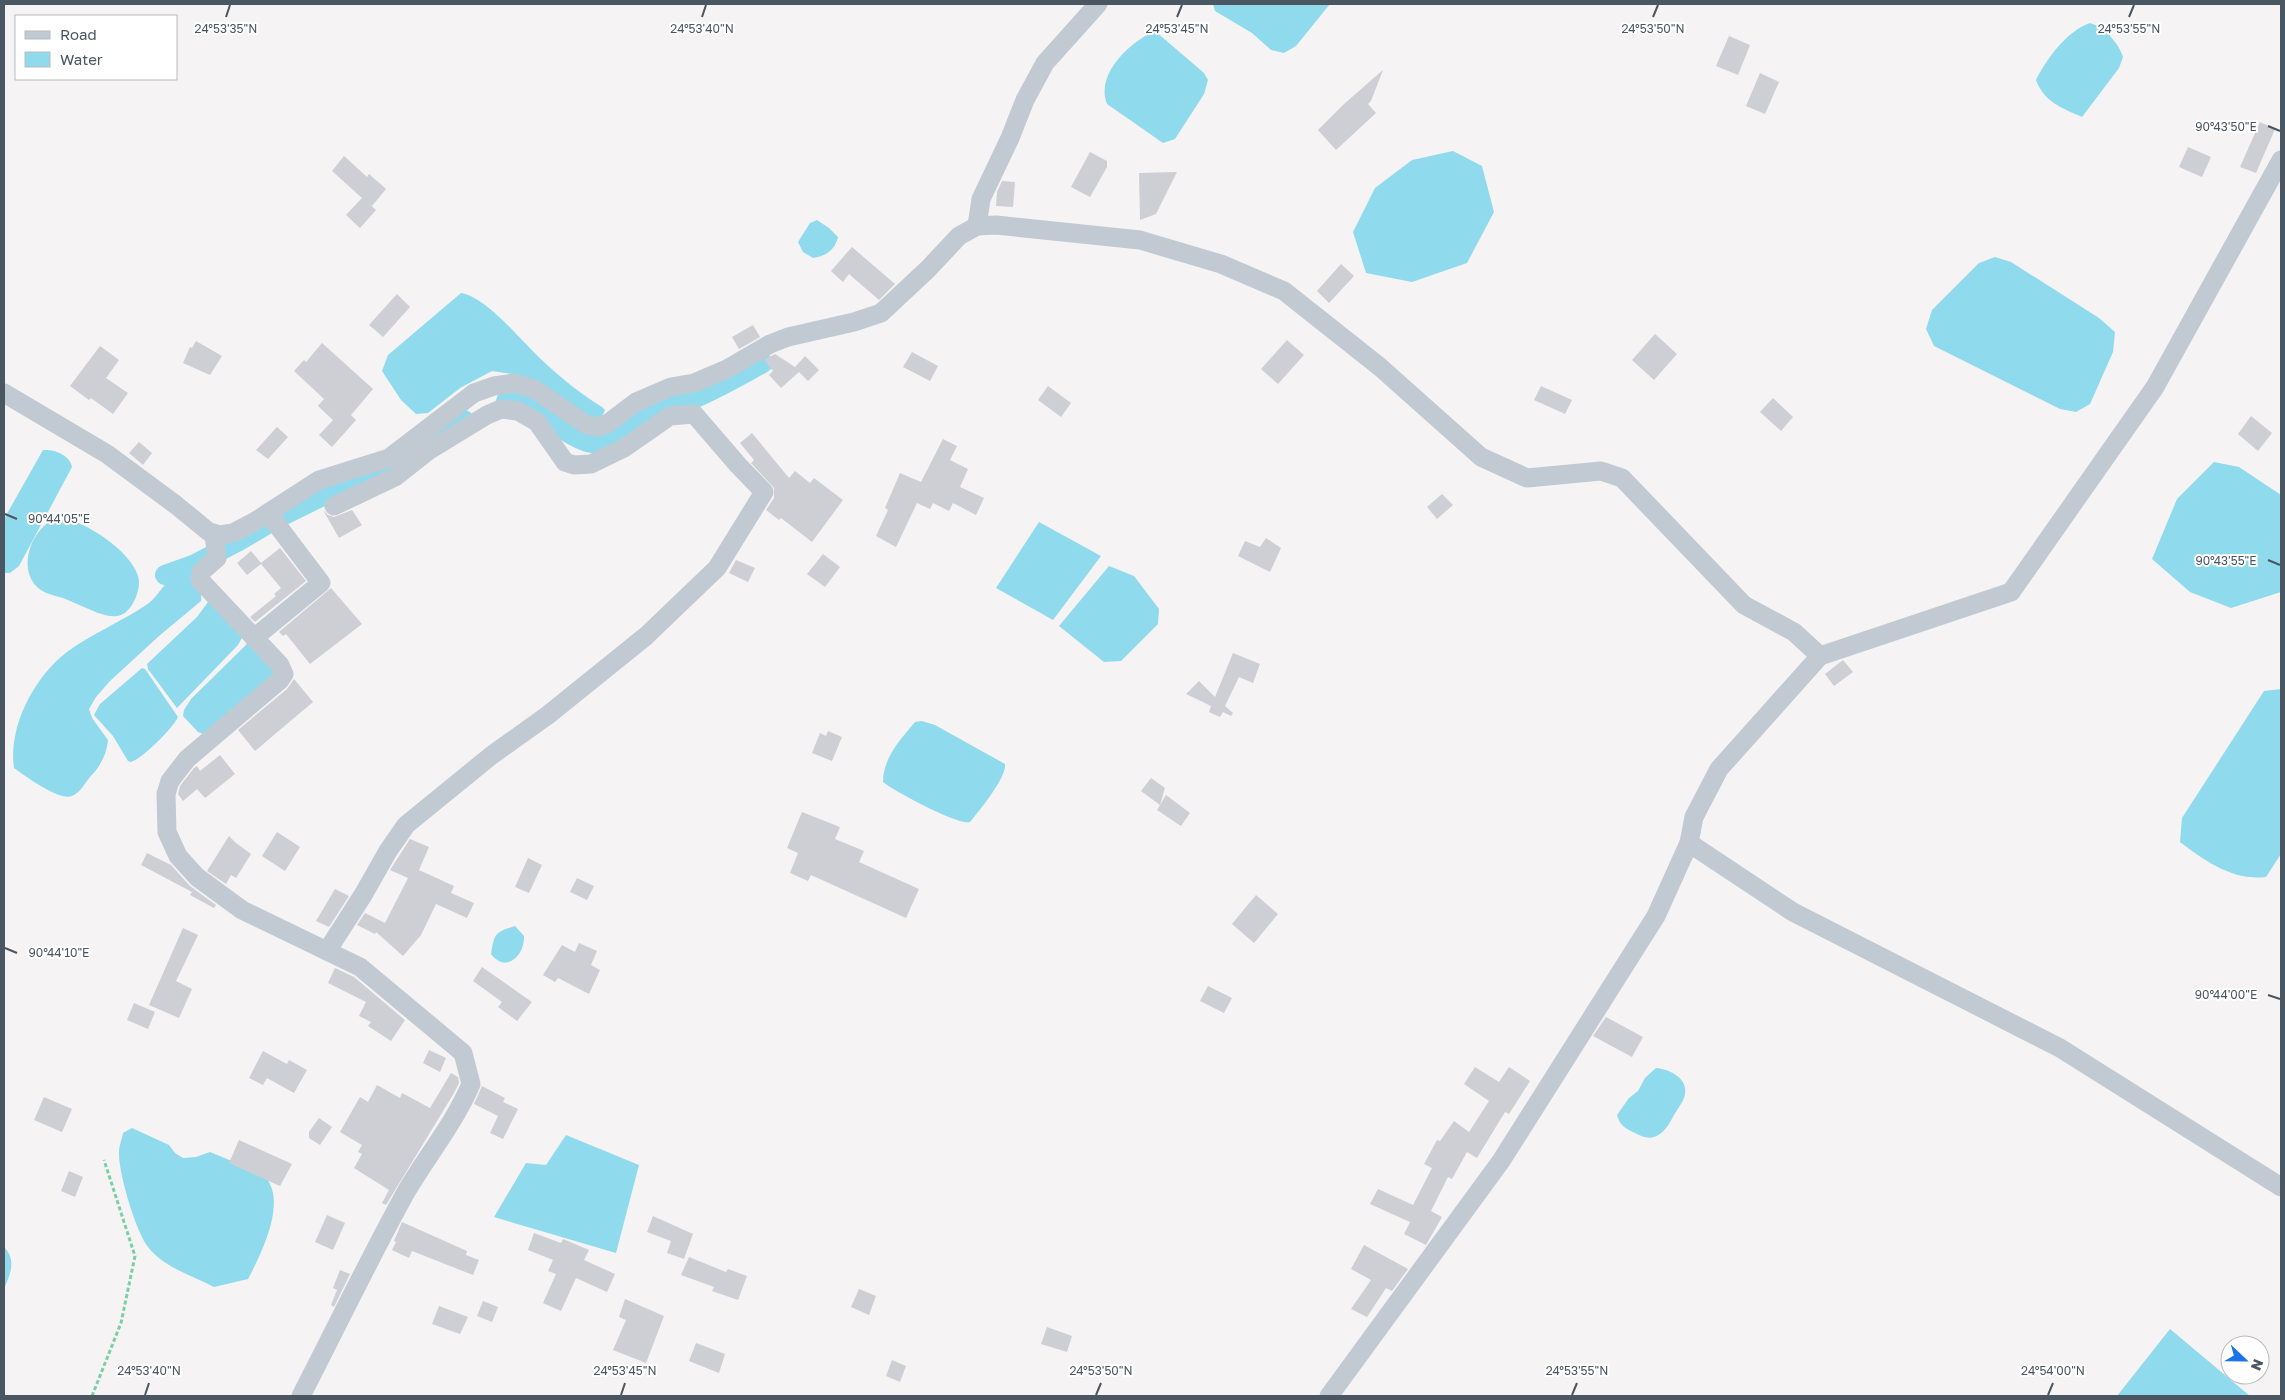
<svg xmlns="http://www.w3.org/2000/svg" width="2285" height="1400" font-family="'Golos Text',sans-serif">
  <rect width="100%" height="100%" fill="#f5f3f3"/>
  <!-- water -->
  <g fill="#90daee">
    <path d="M1213 4H1330L1296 46 1284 53 1271 50 1252 33 1215 11Z"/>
    <path d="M2090 23C2104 27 2119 43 2123 57L2119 68 2082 117C2062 108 2044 102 2036 80 2047 58 2067 31 2090 23Z"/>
    <path d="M1155 31 1204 73 1208 80 1204 94 1175 139 1163 143 1107 104C1095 74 1130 42 1155 31Z"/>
    <path d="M1453 151 1482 166 1494 212 1467 263 1412 282 1366 273 1353 232 1375 188 1412 160Z"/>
    <path d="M817 220 829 228 838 237C835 250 826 256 813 258L803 252 798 242 810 223Z"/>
    <path d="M1995 257 2011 262 2099 318 2115 332 2113 352 2090 404 2076 412 2060 409 1934 346 1926 329 1932 310 1979 263Z"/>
    <path d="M461 293C487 297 523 343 544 362 561 378 581 394 602 407L605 410 602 417 592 418 512 374 492 371 460 388 428 413 416 414 401 400 382 371 388 355Z"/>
    <path d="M43 450C54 449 70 455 72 467L19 566 10 573H4V519Z"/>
    <path d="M2214 462 2239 467 2281 495V592L2231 608 2190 592 2152 559 2177 499Z"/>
    <path d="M61 517C87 523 130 550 138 576 142 587 133 611 121 615 114 618 105 615 98 613 86 608 75 603 63 598 56 596 47 594 41 590 14 571 32 523 61 517Z"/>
    <path d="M1039 522 1101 556 1053 620 996 588Z"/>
    <path d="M1109 566 1134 576 1159 609 1158 624 1121 661 1104 662 1059 626Z"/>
    <path d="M181 571C194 576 203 588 201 601L159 636 110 681 96 697 89 709 92 718 108 740C107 754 100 767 90 777 85 783 80 793 72 796 59 801 25 776 14 768 8 727 34 677 67 652 91 634 121 622 146 605 159 597 164 580 181 571Z"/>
    <path d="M208 602 243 636 238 645 177 708 148 669 147 664 197 617Z"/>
    <path d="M249 642 276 673 203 734 198 732 183 716 184 710 191 699Z"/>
    <path d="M142 668 145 669 178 717C173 728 142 759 131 762L128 761 113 736 94 715 100 704Z"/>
    <path d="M2281 689V854L2266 877C2233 881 2205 861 2180 842L2182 818 2264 691Z"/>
    <path d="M922 721 935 725 1005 764C1007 777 979 811 970 822 959 826 894 791 883 782 883 758 900 740 915 722Z"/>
    <path d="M515 926 524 936C525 955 506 974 491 954 494 934 495 932 515 926Z"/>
    <path d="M1656 1068C1669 1069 1688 1078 1685 1094 1684 1101 1678 1108 1674 1115 1669 1124 1664 1134 1654 1137 1647 1139 1641 1136 1635 1133 1625 1128 1620 1126 1617 1115L1629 1098 1638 1091 1645 1078Z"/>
    <path d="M132 1128 169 1145 175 1153 183 1158 196 1157 210 1152 266 1175C268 1181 272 1187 273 1193 278 1220 260 1256 248 1279L214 1287C193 1276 163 1267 148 1247 136 1232 118 1172 119 1152 119 1146 122 1139 123 1133Z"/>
    <path d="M566 1135 639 1165 616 1253 494 1217 526 1163 546 1165Z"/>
    <path d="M4 1247C17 1260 10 1275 4 1289Z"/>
    <path d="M2170 1329 2250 1396H2117Z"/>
  </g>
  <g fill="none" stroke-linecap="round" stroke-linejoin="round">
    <!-- canal -->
    <g stroke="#90daee" stroke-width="20">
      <path d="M506 401C538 404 557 432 587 442 600 447 617 431 628 424 641 416 654 409 669 405 675 403 682 403 688 401 714 391 739 376 763 363"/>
      <path d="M165 575 193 565 239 541 278 518 343 486 374 474 423 442 464 420"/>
    </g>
  </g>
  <!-- building -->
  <g fill="#cdcfd5">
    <path d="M1729 36 1750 45 1738 75 1716 66Z"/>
    <path d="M1383 70 1371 101 1368 104 1376 113 1336 150 1318 130 1344 104Z"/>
    <path d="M1760 73 1779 82 1765 114 1746 106Z"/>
    <path d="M2260 122 2275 129 2256 173 2240 167Z"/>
    <path d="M2188 147 2211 157 2202 177 2179 167Z"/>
    <path d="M1090 152 1107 161V167L1090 197 1071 187Z"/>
    <path d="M344 156 367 177 369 174 386 189 372 206 366 201 376 210 360 228 346 215 362 198 332 171Z"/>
    <path d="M1177 172 1156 214 1140 220 1139 173Z"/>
    <path d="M1002 181 1015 182 1013 207 996 206 997 192Z"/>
    <path d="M852 247 895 284 879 300 849 274 843 282 831 271Z"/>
    <path d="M1341 264 1354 276 1329 303 1317 291Z"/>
    <path d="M397 294 410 307 383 337 369 325Z"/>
    <path d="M753 325 760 337 739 349 732 337Z"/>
    <path d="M1655 334 1677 354 1654 380 1632 360Z"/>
    <path d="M1287 340 1304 355 1278 384 1261 369Z"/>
    <path d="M196 341 222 356 210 375 183 363 190 347 192 348Z"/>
    <path d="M322 343 373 389 351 415 356 420 332 447 319 435 333 420 318 406 324 399 294 371 304 360 306 362Z"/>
    <path d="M100 346 119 360 106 378 128 393 113 414 91 398 89 400 70 386Z"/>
    <path d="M912 352 938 366 930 381 903 367Z"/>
    <path d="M775 354 795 367 805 356 819 370 808 381 799 372 781 388 769 375 773 371 764 360Z"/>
    <path d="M1048 386 1071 403 1061 417 1038 400Z"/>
    <path d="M1541 386 1572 400 1565 414 1534 400Z"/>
    <path d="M1773 398 1793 417 1781 431 1760 412Z"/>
    <path d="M2251 416 2272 433 2258 451 2238 434Z"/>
    <path d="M277 427 288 437 268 459 256 450Z"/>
    <path d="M752 433 789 478 795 471 810 483 814 478 843 500 812 542 781 518 779 520 766 510 774 498V488L751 463 754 460 740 443Z"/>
    <path d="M943 439 957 446 950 460 968 469 960 487 984 498 976 515 953 503 949 511 933 503 930 509 917 503 896 547 876 536 888 510 885 508 900 473 921 482Z"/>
    <path d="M139 442 152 453 143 465 129 453Z"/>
    <path d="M1442 494 1453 505 1437 519 1427 507Z"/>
    <path d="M323 510 328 515 334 517 352 510 362 525 339 538Z"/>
    <path d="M1266 538 1281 548 1270 572 1238 556 1245 541 1260 547Z"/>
    <path d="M280 548 306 581 255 622 250 617 276 596 274 594 281 588 261 564 247 575 237 563 251 551 261 563Z"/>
    <path d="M823 554 840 567 825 587 807 574Z"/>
    <path d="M736 560 755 568 748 582 729 573Z"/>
    <path d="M331 588 362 624 310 664 286 634 283 636 279 632Z"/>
    <path d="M1233 653 1260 664 1253 683 1239 677 1225 706 1233 713 1231 716 1223 712 1220 717 1209 712 1211 706 1186 694 1199 681 1215 697Z"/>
    <path d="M1843 660 1853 672 1834 686 1825 674Z"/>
    <path d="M294 679 313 702 255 751 238 730 287 689Z"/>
    <path d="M828 731 842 737 832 761 812 753 820 733 826 736Z"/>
    <path d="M220 755 235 774 205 798 197 789 183 801 178 794 180 786 194 768 197 766 200 771Z"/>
    <path d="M1151 778 1165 788 1160 805 1141 791Z"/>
    <path d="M1166 795 1190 813 1181 826 1157 810Z"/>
    <path d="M802 812 840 827 835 839 864 851 859 862 919 889 906 918 811 875 808 881 790 873 798 853 787 848Z"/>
    <path d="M277 832 300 847 285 871 262 856Z"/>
    <path d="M229 836 236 843 251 854 236 878 231 875 226 884 207 871Z"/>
    <path d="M410 839 429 847 419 870 454 886 451 893 474 903 467 918 436 904 421 935 403 956 376 932 375 934 357 925 365 913 385 923 408 878 390 870Z"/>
    <path d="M147 853 171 865 190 886 216 905 214 908 190 895 192 892 141 865Z"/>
    <path d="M528 858 542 865 529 893 515 887Z"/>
    <path d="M577 878 594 886 587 900 570 892Z"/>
    <path d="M335 889 349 896 329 927 316 921Z"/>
    <path d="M1256 895 1278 914 1254 943 1232 924Z"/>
    <path d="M183 928 198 935 176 981 192 989 179 1018 149 1005Z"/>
    <path d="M579 943 597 951 591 965 600 970 589 994 558 978 555 982 543 975 562 945 575 952Z"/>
    <path d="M482 967 532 1002 517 1021 498 1007 502 1002 473 981Z"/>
    <path d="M335 968 354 977 405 1020 391 1041 368 1026 371 1022 359 1016 366 1002 328 983Z"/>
    <path d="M1208 986 1232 998 1224 1013 1200 1001Z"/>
    <path d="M134 1003 155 1012 148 1029 127 1020Z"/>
    <path d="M1606 1017 1643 1037 1632 1057 1593 1036Z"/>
    <path d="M429 1050 446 1058 440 1072 423 1063Z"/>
    <path d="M263 1051 287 1064 289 1060 307 1070 294 1093 267 1078 263 1085 249 1078Z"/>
    <path d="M1475 1067 1499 1082 1509 1067 1530 1081 1509 1114 1505 1112 1477 1158 1467 1152 1452 1179 1448 1177 1431 1211 1442 1217 1426 1245 1404 1234 1410 1222 1370 1204 1378 1189 1413 1205 1432 1168 1424 1164 1437 1140 1440 1141 1454 1121 1469 1132 1489 1101 1464 1084Z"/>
    <path d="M451 1073 458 1077 459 1083 454 1093 386 1205 382 1203 389 1190 354 1168 362 1154 358 1152 362 1145 340 1132 360 1097 368 1102 377 1085 400 1098 402 1093 430 1108Z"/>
    <path d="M482 1086 505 1098 503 1102 518 1109 503 1139 490 1133 498 1116 474 1104Z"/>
    <path d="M44 1097 72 1109 62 1132 34 1120Z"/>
    <path d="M319 1118 332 1127 320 1145 309 1138V1132Z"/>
    <path d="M239 1140 292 1164 280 1186 229 1163Z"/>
    <path d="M69 1171 83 1177 75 1197 61 1191Z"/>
    <path d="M327 1215 345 1223 333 1250 315 1242Z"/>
    <path d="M653 1216 693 1234 684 1259 667 1253 671 1241 647 1232Z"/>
    <path d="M402 1222 467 1251 466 1255 479 1260 473 1275 412 1251 409 1258 392 1250 396 1242 394 1241Z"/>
    <path d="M534 1233 561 1243 563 1239 589 1250 584 1260 615 1274 607 1292 576 1278 561 1311 543 1303 556 1274 548 1271 553 1260 528 1250Z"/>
    <path d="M1364 1245 1408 1269 1392 1291 1386 1288 1367 1317 1351 1309 1371 1280 1351 1269Z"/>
    <path d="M689 1257 726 1272 728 1269 747 1276 738 1300 712 1291 714 1287 681 1275Z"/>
    <path d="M340 1270 350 1274 334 1307 331 1305 337 1290 333 1288Z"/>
    <path d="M859 1289 876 1296 869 1315 851 1307Z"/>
    <path d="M625 1299 664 1316 646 1363 613 1350 626 1320 619 1317Z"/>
    <path d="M483 1301 498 1307 492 1322 477 1316Z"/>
    <path d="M439 1306 468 1317 460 1334 432 1324Z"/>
    <path d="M1047 1327 1072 1336 1067 1352 1041 1344Z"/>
    <path d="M696 1343 725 1354 719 1373 689 1361Z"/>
    <path d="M892 1360 906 1366 900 1382 886 1376Z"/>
  </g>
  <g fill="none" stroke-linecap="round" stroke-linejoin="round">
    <!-- path -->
    <path stroke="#7ad0a6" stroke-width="3" stroke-dasharray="4 2.5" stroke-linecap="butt" d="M92 1396 121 1323 135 1256 104 1160"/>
    <!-- minor -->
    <g stroke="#c1cad2" stroke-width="19">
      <path d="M977 226 981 199 1010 138 1025 100 1045 63 1098 4"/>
      <path d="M4 393 107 454 176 505 209 532 220 535 233 533 254 522 319 480 389 458 474 393 494 386 514 383 534 389 587 425 598 427 607 424 636 402 671 387 694 383 727 369 770 344 788 337 854 322 881 313 928 269 959 236 977 226 996 225 1140 240 1221 264 1284 291 1380 367 1481 457 1527 478 1601 471 1622 478 1744 605 1794 632 1820 656"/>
      <path d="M214 535 217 558 201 572 200 580 280 665 284 674 280 680 187 759 170 781 166 794 167 832 178 856 197 877 242 910 360 967 463 1053 471 1084C455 1122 427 1156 406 1192 369 1259 336 1328 301 1396"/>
      <path d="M254 638 321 583 268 513"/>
      <path d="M1689 843 1694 817 1719 769 1820 656 2011 592 2155 387 2281 160"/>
      <path d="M327 951 363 895 388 851 406 825 492 755 548 715 646 636 717 568 764 492 738 465 694 414 670 416 624 448 591 464 574 465 565 462 537 422 518 411 501 409 487 415 428 451 395 477 334 506"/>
      <path d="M1329 1396 1501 1161 1656 916 1689 843 1793 912 2060 1048 2281 1187"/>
    </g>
  </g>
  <!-- ticks -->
  <path fill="none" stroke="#4a5661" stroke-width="2" d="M226 17 230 5M702 17 706 5M1177 17 1182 5M1653 17 1658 5M2129 17 2134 5M2268 126 2280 131M5 514 17 519M2268 560 2280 565M5 948 17 953M2268 995 2280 999M145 1395 149 1383M621 1395 625 1383M1096 1395 1101 1383M1572 1395 1577 1383M2048 1395 2053 1383"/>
  <g font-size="12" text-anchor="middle" fill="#4a5661" stroke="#fff" stroke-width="4" stroke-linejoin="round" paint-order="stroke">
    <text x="2129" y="33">24°53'55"N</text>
    <text x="226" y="33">24°53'35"N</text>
    <text x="702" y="33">24°53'40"N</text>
    <text x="1177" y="33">24°53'45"N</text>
    <text x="1653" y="33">24°53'50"N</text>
    <text x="2226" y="131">90°43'50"E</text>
    <text x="59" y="523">90°44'05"E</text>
    <text x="2226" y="565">90°43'55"E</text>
    <text x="59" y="957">90°44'10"E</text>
    <text x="2226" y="999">90°44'00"E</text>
    <text x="149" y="1375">24°53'40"N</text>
    <text x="625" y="1375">24°53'45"N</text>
    <text x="1101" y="1375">24°53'50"N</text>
    <text x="1577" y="1375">24°53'55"N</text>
    <text x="2053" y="1375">24°54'00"N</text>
  </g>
  <!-- border -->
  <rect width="2285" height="1400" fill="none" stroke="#4a5661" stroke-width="10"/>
  <!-- legend -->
  <rect x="15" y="15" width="162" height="65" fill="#ffffff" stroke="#b7bbc0"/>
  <rect x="25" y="31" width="25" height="8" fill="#c1cad2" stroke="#b7bbc0"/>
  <text x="60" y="40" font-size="15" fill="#4a5661">Road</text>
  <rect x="25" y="52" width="25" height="15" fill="#90daee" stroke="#b7bbc0"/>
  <text x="60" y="65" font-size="15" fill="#4a5661">Water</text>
  <!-- north arrow -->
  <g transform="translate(2245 1360) rotate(112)"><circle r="24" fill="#ffffff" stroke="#b7bbc0"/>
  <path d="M0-4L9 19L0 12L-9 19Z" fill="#1a73e8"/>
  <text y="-8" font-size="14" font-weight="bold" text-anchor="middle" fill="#4a5661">N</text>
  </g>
</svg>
